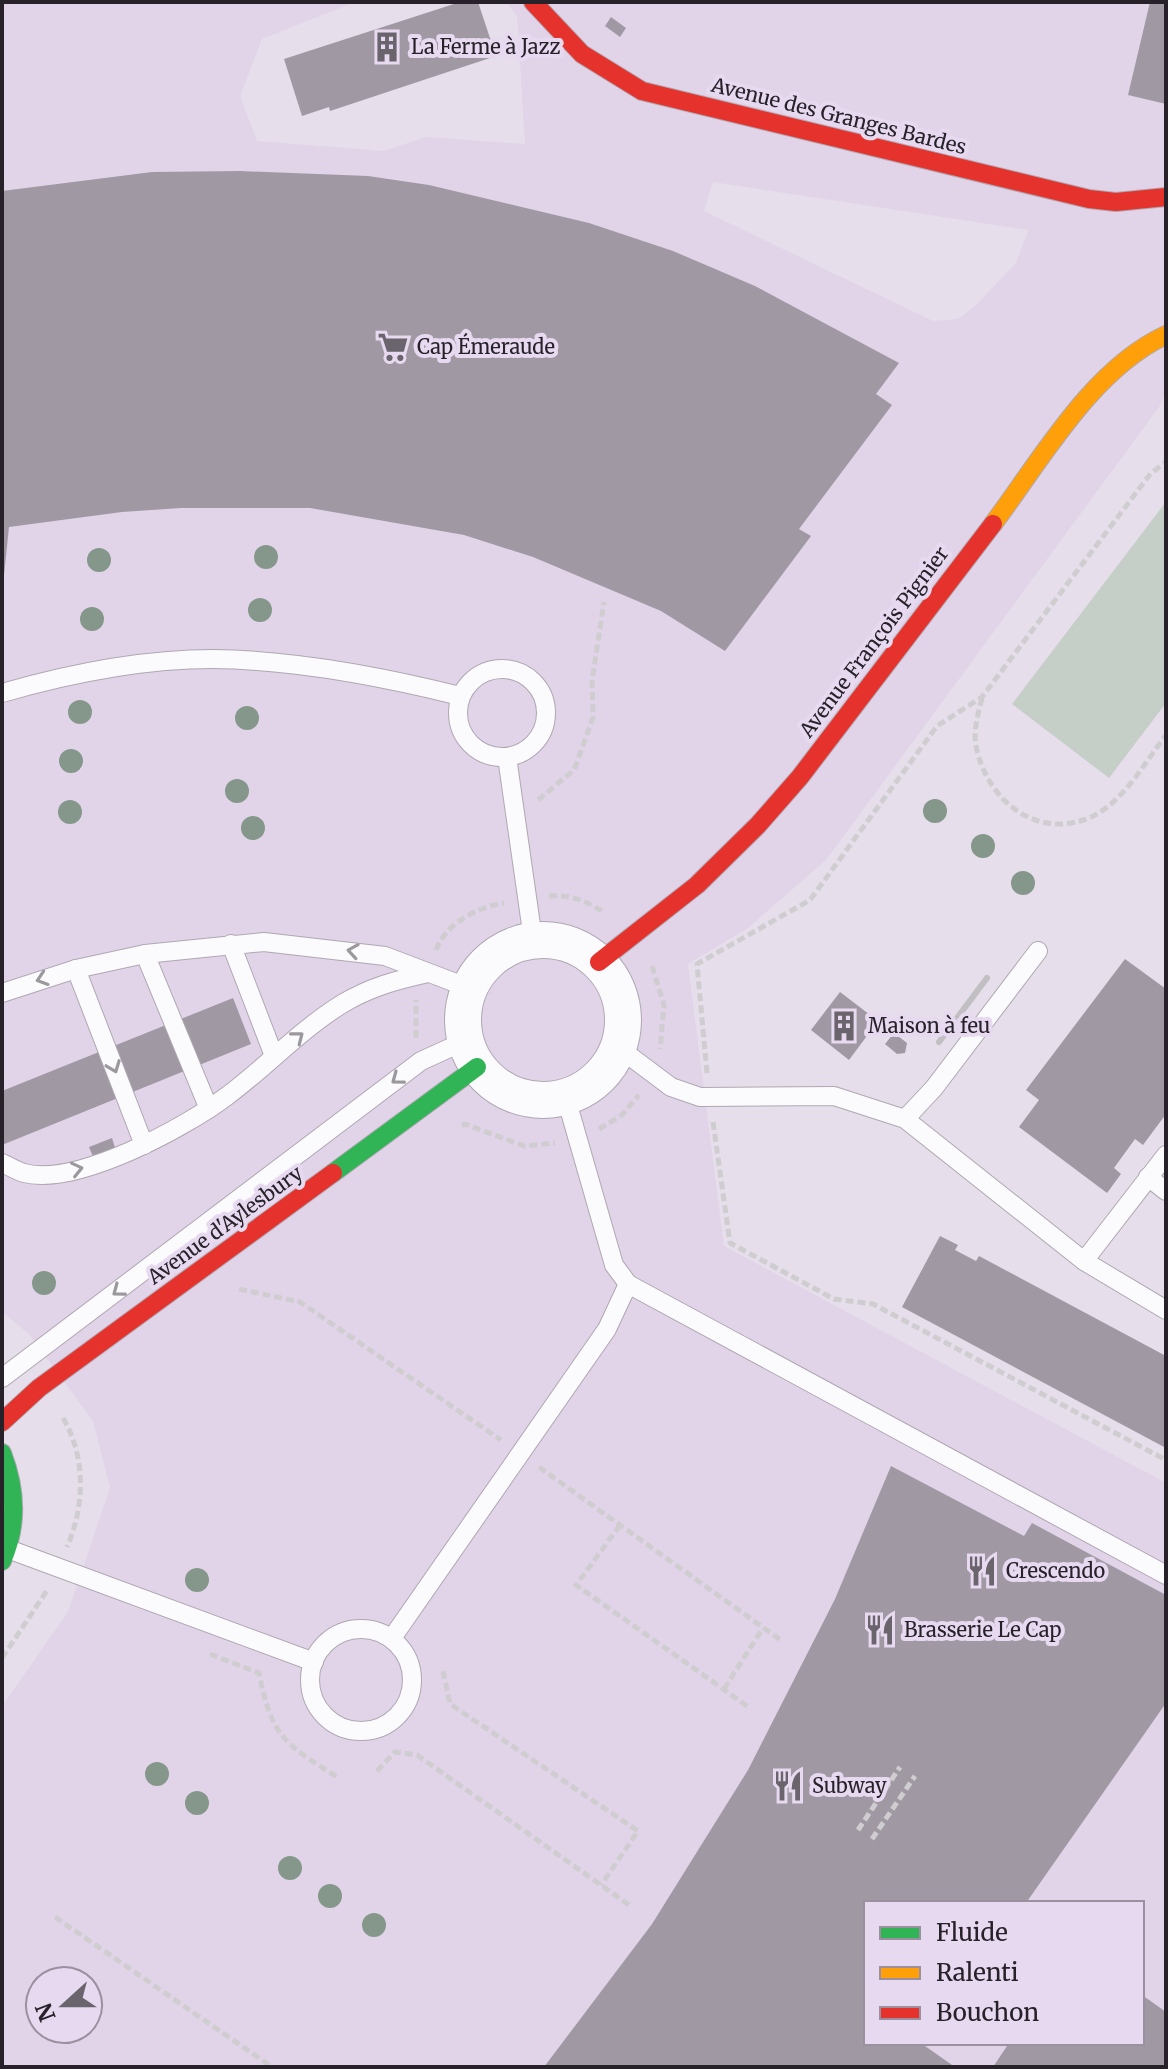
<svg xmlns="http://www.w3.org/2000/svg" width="1168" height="2069" font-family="Merriweather,serif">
  <rect width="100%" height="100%" fill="#e6deea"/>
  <!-- built -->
  <path fill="#e1d4e9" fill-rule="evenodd" d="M2 2H355L262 39 240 96 257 141 384 151 426 137 525 144 517 16 506 2H1166V392L1159 407 826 860 748 928 688 964 724 1246 1166 1483V2067H2V1706L68 1612 110 1488 93 1421 28 1333 2 1312ZM713 182 1028 230V231L1016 263 976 305 958 319 933 321 704 211ZM866 1903H1142V2043H866ZM40 1981H88V2029H40Z"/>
  <!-- green -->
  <path fill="#c5cfc8" d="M1165 503 1166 703 1109 778 1012 704Z"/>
  <!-- building -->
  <g fill="#a099a3">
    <path d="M460 2H478L496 56 330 111 329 107 302 116 284 59Z"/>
    <path d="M1150 2H1166V104L1128 95Z"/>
    <path d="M611 17 626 28 620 37 605 26Z"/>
    <path d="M240 171 368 176 429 185 589 223 673 251 755 286 899 363 876 394 892 405 799 529 811 536 725 651 661 611 533 557 464 535 310 508H181L122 512 9 527 2 595V191L152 172Z"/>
    <path d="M1125 959 1166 989V1114L1143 1145 1135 1139 1114 1168 1121 1174 1107 1193 1019 1127 1039 1100 1026 1090Z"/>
    <path d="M840 992 878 1021 849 1060 811 1030Z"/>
    <path d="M233 998 251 1044 2 1145V1091Z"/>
    <path d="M894 1033 907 1043 905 1053 897 1054 885 1044Z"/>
    <path d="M112 1138 116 1151 94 1159 89 1147Z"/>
    <path d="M940 1236 958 1245 955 1250 976 1261 979 1256 1166 1356V1448L902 1307Z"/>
    <path d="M891 1466 1024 1536 1032 1523 1166 1595V1703L1026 1903H866V2043H927L925 2046 955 2067H544L652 1924 748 1770 835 1599Z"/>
    <path d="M1142 1995 1166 2012V2067H993L1009 2043H1142Z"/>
  </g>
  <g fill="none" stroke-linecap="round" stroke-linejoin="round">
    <!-- lane casing -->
    <g stroke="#aea8b1" stroke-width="20">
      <g id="lane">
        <circle cx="502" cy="713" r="44"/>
        <path d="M2 693C68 674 144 659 213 659 296 660 380 676 460 696"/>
        <path d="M507 757 533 939"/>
        <path d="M231 944 274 1056"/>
        <path d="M145 954 209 1109"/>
        <path d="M76 969 144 1145"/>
        <path d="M2 993 76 969 145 954 264 942 385 956 469 988"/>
        <path d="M619 1048 671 1087 700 1097 834 1096 905 1119 1084 1261 1166 1310"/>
        <path d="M566 1098 614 1265 628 1284 1166 1575"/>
        <path d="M905 1119 934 1088 1038 951"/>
        <path d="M2 1163C9 1166 17 1171 24 1173 76 1187 186 1127 227 1096 266 1067 300 1030 342 1004 370 987 397 980 428 973"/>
        <path d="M1148 1177 1166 1191"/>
        <path d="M1084 1261 1166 1155"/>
        <path d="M2 1378 421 1061 465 1041"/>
        <path d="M8 1549 314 1662"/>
        <circle cx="361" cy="1680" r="51"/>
        <path d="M392 1638 607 1329 628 1284"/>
      </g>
    </g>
    <!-- street casing -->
    <g stroke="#aea8b1" stroke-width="38">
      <circle id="street" cx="543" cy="1020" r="80"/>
    </g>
    <!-- fast casing -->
    <g stroke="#aea8b1" stroke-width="20">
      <g id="fast">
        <path d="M333 1173 477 1067"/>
        <path d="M2 1453C16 1489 18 1525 2 1561"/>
      </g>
    </g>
    <!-- slow casing -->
    <g stroke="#aea8b1" stroke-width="20">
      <path id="slow" d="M993 524C1041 460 1092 369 1166 335"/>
    </g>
    <!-- jam casing -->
    <g stroke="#aea8b1" stroke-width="20">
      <g id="jam">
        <path d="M533 2 582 54 642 91 1089 199 1116 202 1166 197"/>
        <path d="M599 962 697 885 758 825 800 777 993 524"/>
        <path d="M2 1422 39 1388 333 1173"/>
      </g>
    </g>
    <!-- path -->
    <g stroke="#cfcdd0" stroke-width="5" stroke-dasharray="8 4" stroke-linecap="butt">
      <path d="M982 698C978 714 973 731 976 746 987 801 1038 842 1093 816 1124 801 1145 762 1166 735"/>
      <path d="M538 800 574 770 585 740 593 717 592 681 604 602"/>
      <path d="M549 896C568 894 588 901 603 912"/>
      <path d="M436 950C446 923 478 907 504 903"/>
      <path d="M652 966 664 1005 660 1049"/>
      <path d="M416 1038V1000"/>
      <path d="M707 1073 697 964 810 900 937 726 982 697 1151 473 1166 462"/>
      <path d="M713 1122 730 1243 834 1299 873 1304 1166 1460"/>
      <path d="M462 1126 465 1124 524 1146 555 1143"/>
      <path d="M599 1129 622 1115 639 1095"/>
      <path d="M239 1289 300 1302 501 1440"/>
      <path d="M63 1418C86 1457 85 1506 67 1547"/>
      <path d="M539 1467 782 1641"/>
      <path d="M620 1525 576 1585 750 1708"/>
      <path d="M210 1654 259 1673C272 1738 284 1743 337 1777"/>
      <path d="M2 1658 48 1589"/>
      <path d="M443 1671 450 1704 638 1831 601 1885"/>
      <path d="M724 1689 763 1628"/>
      <path d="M377 1771 395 1752 417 1755 632 1907"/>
      <path d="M858 1830 900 1767"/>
      <path d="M872 1839 915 1776"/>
      <path d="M55 1917 272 2067"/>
    </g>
    <!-- lane -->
    <use href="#lane" stroke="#fbfafc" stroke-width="18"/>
    <!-- street -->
    <use href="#street" stroke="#fbfafc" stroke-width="36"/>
    <!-- fast -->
    <use href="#fast" stroke="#30b455" stroke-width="18"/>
    <!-- slow -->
    <use href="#slow" stroke="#ff9f0a" stroke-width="18"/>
    <!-- jam -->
    <use href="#jam" stroke="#e5322d" stroke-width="18"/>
    <!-- rail -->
    <path stroke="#c1bfc2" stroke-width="6" d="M939 1042 987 978"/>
  </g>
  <!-- trees -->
  <g fill="#84978a">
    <circle cx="266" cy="557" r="12"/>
    <circle cx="99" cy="560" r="12"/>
    <circle cx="260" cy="610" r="12"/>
    <circle cx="92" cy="619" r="12"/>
    <circle cx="80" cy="712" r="12"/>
    <circle cx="247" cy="718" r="12"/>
    <circle cx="71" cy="761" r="12"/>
    <circle cx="237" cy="791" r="12"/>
    <circle cx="935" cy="811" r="12"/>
    <circle cx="70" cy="812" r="12"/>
    <circle cx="253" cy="828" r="12"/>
    <circle cx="983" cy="846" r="12"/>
    <circle cx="1023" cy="883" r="12"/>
    <circle cx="44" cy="1283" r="12"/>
    <circle cx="197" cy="1580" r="12"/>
    <circle cx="157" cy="1774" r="12"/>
    <circle cx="197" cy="1803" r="12"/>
    <circle cx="290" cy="1868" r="12"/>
    <circle cx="330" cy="1896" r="12"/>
    <circle cx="374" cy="1925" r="12"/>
  </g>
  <!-- one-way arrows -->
  <defs><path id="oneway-chevron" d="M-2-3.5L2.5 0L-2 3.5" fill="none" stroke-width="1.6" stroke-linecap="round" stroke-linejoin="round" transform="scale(2)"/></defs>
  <g stroke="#9c999e">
    <use href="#oneway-chevron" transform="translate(353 951) rotate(-171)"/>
    <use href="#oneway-chevron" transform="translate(42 979) rotate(162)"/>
    <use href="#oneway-chevron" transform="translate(298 1037) rotate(-38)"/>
    <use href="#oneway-chevron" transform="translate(114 1067) rotate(69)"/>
    <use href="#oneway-chevron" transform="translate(397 1079) rotate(143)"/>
    <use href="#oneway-chevron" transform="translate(77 1169) rotate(-13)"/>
    <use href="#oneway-chevron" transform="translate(118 1291) rotate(143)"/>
  </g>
  <!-- icons -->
  <defs>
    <g id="building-bare" transform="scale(2.4)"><path d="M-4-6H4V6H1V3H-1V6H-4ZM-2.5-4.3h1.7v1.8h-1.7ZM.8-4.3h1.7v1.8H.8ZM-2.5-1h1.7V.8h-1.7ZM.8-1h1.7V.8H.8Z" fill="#6a646d" stroke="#e7d9ef" stroke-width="2.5" paint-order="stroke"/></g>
    <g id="supermarket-bare" transform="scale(2.4)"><path d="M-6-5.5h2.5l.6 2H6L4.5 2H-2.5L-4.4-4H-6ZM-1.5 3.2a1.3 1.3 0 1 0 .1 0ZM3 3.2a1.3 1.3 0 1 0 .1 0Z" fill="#6a646d" stroke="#e7d9ef" stroke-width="2.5" paint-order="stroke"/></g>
    <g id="restaurant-bare" transform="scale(2.4)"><path d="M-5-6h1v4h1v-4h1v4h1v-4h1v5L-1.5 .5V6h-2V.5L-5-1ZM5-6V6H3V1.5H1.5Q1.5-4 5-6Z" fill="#6a646d" stroke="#e7d9ef" stroke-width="2.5" paint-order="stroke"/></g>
  </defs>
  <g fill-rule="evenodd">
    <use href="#building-bare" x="387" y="47"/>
    <use href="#supermarket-bare" x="393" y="347"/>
    <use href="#building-bare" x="844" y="1026"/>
    <use href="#restaurant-bare" x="982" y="1571"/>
    <use href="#restaurant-bare" x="880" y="1630"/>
    <use href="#restaurant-bare" x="788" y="1786"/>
  </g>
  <g text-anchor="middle" stroke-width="8" stroke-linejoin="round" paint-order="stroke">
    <!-- poi labels -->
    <g font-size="20" fill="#27222a" stroke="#e7d9ef" text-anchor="start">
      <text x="411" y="54">La Ferme à Jazz</text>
      <text x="417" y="354">Cap Émeraude</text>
      <text x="868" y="1033">Maison à feu</text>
      <text x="1006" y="1578">Crescendo</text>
      <text x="904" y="1637">Brasserie Le Cap</text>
      <text x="812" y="1793">Subway</text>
    </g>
    <!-- street labels -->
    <g font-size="20" fill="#27222a" stroke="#e7d9ef">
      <text transform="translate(839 116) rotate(14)" y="7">Avenue des Granges Bardes</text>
      <text transform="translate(874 642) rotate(-53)" y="7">Avenue François Pignier</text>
      <text transform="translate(225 1225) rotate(-36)" y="7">Avenue d'Aylesbury</text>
    </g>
  </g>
  <!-- border -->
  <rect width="1168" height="2069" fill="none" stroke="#27222a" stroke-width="8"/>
  <!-- legend -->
  <rect x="864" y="1901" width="280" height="144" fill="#e7d9ef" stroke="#9a90a0" stroke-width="2"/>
  <rect x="880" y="1927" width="40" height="12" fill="#30b455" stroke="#9a90a0" stroke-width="2"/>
  <text x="936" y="1941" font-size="24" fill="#27222a">Fluide</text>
  <rect x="880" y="1967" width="40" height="12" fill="#ff9f0a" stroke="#9a90a0" stroke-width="2"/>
  <text x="936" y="1981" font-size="24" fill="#27222a">Ralenti</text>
  <rect x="880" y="2007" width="40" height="12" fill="#e5322d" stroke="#9a90a0" stroke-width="2"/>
  <text x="936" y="2021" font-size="24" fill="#27222a">Bouchon</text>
  <!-- north arrow -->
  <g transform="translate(64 2005) rotate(249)"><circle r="38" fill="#e7d9ef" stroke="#9a90a0" stroke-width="2"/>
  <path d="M0-6L14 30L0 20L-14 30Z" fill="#6a646d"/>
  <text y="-12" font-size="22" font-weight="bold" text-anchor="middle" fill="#27222a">N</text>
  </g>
</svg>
